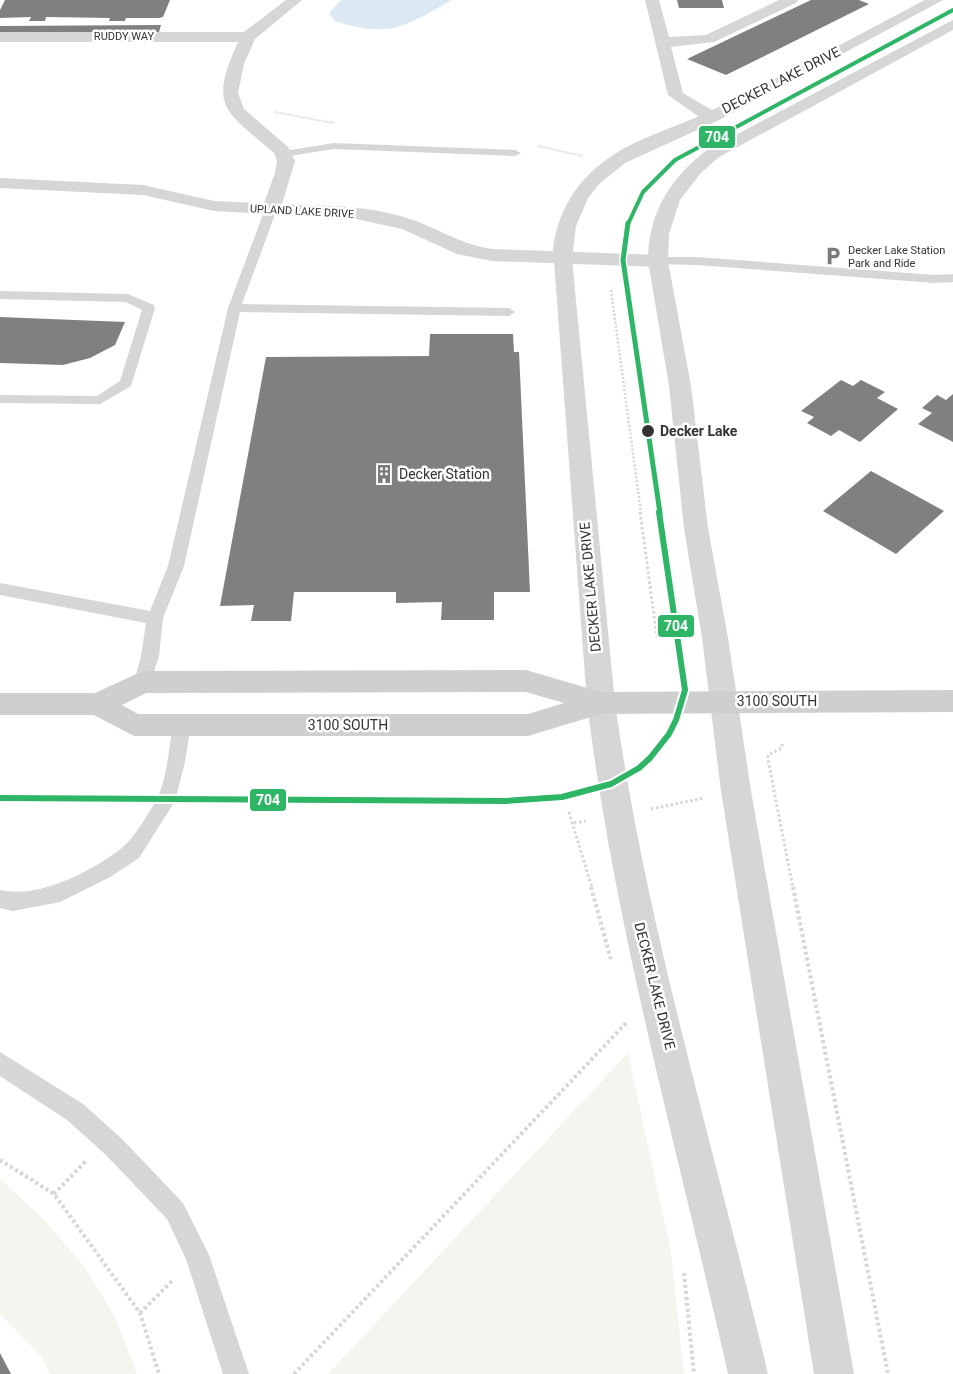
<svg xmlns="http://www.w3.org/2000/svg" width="953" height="1374" font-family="Roboto,sans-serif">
  <rect width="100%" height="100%" fill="#fff"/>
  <!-- green -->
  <g fill="#f2f6ee">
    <path d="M628 1053 671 1252 684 1374H328Z"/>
    <path d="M0 1179 46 1222 86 1269 116 1319 137 1374H50L41 1356 0 1314Z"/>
  </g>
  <!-- water -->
  <path fill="#dce9f3" d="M341 0H452C406 26 390 39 335 21L329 13Z"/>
  <!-- building -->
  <g fill="#808080">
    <path d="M5 0H170L163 17 159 18H126L125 21H109L110 18 46 17 45 21H29L31 17 0 18V10Z"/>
    <path d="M677 0H722L724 8H679Z"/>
    <path d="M811 0H859L869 4 726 75 687 59Z"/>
    <path d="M161 25 159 32 0 33V26Z"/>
    <path d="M0 317 125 322 115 345 90 358 63 365 0 363Z"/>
    <path d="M430 334H513L514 352H519L530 592H494V620H441L442 602 396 603V592H294L291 621H251L254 605 220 606 266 357 429 356Z"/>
    <path d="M841 380 853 386 861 380 885 392 877 398 898 409 860 442 839 430 831 436 807 423 814 417 801 411Z"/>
    <path d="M953 394V442L918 424 932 413 922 408 937 395 946 400Z"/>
    <path d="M871 471 944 511 896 554 823 511Z"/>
    <path d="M0 1353 11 1374H0Z"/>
  </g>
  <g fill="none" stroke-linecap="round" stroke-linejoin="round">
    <!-- path-far3 -->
    <g stroke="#d6d6d6" stroke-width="2" stroke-dasharray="1 1" stroke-linecap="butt">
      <path d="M274 112 334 123"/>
      <path d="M538 146 583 156"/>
    </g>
    <!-- path-far2 -->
    <path stroke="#d6d6d6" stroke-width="2.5" stroke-dasharray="2 2" stroke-linecap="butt" d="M611 290 641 513"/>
    <!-- path-far1 -->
    <g stroke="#d6d6d6" stroke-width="3" stroke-dasharray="2.5 2.5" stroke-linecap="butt">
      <path d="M640 512 657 637"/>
      <path d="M782 744V748L768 755V760L793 888"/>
      <path d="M651 809 704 798"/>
      <path d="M569 812 592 888"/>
      <path d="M574 823 586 821"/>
    </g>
    <!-- path -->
    <g stroke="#d6d6d6" stroke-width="4" stroke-dasharray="3 3" stroke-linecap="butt">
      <path d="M591 887 611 960"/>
      <path d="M793 887 888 1374"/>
      <path d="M0 1160 54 1194 140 1313 159 1374"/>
      <path d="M54 1194 87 1160"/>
      <path d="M684 1273 694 1374"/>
      <path d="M140 1313 173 1280"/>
      <path d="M294 1374 627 1022"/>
    </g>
    <!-- service -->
    <g fill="#d6d6d6" fill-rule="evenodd">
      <path d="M334 143 515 150 521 153 515 156 334 149 284 157 278 154 284 151Z"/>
      <path d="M271 205 277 209 242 304 509 308 515 312 509 316 240 312 184 566 163 618 159 656 149 687 143 689 137 687 134 682 141 656 146 623 0 595V583L150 611 168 566 228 308 265 209Z"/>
      <path d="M658 257H697L935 275 953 274V282L935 283 697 265 654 264 652 261Z"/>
      <path d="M0 291 128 294 154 305 155 308 131 386 100 404 0 403V395L97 396 120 381 142 310 126 302 0 299Z"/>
      <path d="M182 718 188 720 191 725 185 762 175 801 139 858 110 877 60 902 13 911 0 908V890C39 899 93 871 123 847 133 839 150 812 156 800 167 781 169 747 173 725L176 720Z"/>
      <path d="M0 1052 83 1104 122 1139 183 1203 209 1255 249 1374H223L186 1259 167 1219 106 1155 67 1120 0 1076Z"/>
    </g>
    <!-- minor -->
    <g fill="#d6d6d6" fill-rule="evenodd">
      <path d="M286 0H302L255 39 244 64 238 93 244 109 288 147 295 161 282 204C327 206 373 205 416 221 444 232 461 244 492 249L658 255 665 257 668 261 665 265 658 267 492 261 457 254 402 229 356 219 214 211 143 195 0 188V178L143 185 214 201 264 203 275 173 277 161 274 153C225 110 208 108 238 42H0V32H244Z"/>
      <path d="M645 0H659L669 37 706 35 779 0H798L796 3 714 42 671 47 683 93 717 113 719 117 717 121H705L668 95Z"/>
    </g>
    <!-- tertiary -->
    <g fill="#d6d6d6" fill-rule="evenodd">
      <path d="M925 0H943L719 120 625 163 599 184 588 198 576 226 572 259 615 703C647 930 715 1151 768 1374H728C678 1151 615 930 587 703L553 248C558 215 572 188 597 167 628 140 670 130 706 113 780 78 852 38 925 0Z"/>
      <path d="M953 20V30L719 157 701 173 680 200 669 234 668 261 691 386 708 528 728 638 751 791 854 1374H814L721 791 702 638 684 528 669 386 648 261C648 214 670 178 707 150Z"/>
    </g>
    <!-- secondary -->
    <path fill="#cfcfcf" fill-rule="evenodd" d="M526 670 601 692 953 690V712L601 714 528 736H134L94 715H0V693H95L143 671ZM526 692 564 703 528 714H138L122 705 146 693Z"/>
    <!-- rail-1-far2 casing -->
    <g stroke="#fff" stroke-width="6">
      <path id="rail-1-far2" d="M628 224 643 192 675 160 953 10"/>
    </g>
    <!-- rail-1-far1 casing -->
    <g stroke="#fff" stroke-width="8">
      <path id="rail-1-far1" d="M628 223 623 260 660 513"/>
    </g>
    <!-- rail-1 casing -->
    <g stroke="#fff" stroke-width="10">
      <path id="rail-1" d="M0 798 506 801 562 797 611 784 639 768 650 758 669 734 676 720 685 690 659 512"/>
    </g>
    <!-- rail-1-far2 -->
    <use href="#rail-1-far2" stroke="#2eb566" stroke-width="4"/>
    <!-- rail-1-far1 -->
    <use href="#rail-1-far1" stroke="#2eb566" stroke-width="5"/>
    <!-- rail-1 -->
    <use href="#rail-1" stroke="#2eb566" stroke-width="6"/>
  </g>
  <!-- icons -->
  <defs>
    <g id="parking-bare" transform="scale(1.5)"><path d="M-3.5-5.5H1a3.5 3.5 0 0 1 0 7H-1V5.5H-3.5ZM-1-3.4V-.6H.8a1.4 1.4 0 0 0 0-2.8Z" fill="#7a7a7a" stroke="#fff" stroke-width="2.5" paint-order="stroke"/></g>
    <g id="building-bare" transform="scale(1.5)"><path d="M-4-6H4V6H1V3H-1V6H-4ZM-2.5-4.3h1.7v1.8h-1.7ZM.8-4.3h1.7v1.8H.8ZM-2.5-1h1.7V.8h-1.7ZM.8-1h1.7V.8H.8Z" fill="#7a7a7a" stroke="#fff" stroke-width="2.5" paint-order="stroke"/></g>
  </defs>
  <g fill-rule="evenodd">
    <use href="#parking-bare" x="833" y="256"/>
    <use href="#building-bare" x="384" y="474"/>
  </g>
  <!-- markers -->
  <circle fill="#323232" stroke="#fff" stroke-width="2" cx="648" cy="431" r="7"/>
  <g text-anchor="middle" stroke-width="5" stroke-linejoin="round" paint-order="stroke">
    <!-- far-street labels -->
    <g font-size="11" fill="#323232" stroke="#fff">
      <text x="124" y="40">RUDDY WAY</text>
      <text transform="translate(302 211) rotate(3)" y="4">UPLAND LAKE DRIVE</text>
    </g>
    <!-- far-poi labels -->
    <g font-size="11" fill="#323232" stroke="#fff" text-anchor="start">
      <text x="848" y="254">Decker Lake Station<tspan x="848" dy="13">Park and Ride</tspan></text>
    </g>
    <!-- street labels -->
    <g font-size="14" fill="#323232" stroke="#fff">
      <text transform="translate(781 80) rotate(-27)" y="5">DECKER LAKE DRIVE</text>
      <text transform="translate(590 587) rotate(-95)" y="5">DECKER LAKE DRIVE</text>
      <text x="777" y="706">3100 SOUTH</text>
      <text x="348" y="730">3100 SOUTH</text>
      <text transform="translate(655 986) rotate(76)" y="5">DECKER LAKE DRIVE</text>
    </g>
    <!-- stop labels -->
    <g font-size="14" font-weight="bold" fill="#323232" stroke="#fff" text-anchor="start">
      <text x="660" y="436">Decker Lake</text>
    </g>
    <!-- poi labels -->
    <g font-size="14" fill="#323232" stroke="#fff" text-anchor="start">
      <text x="399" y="479">Decker Station</text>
    </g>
  </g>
  <g stroke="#fff" stroke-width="2">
    <rect x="698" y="125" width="38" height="24" rx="5" fill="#2eb566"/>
    <rect x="657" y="614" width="38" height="24" rx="5" fill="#2eb566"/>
    <rect x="249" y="788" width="38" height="24" rx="5" fill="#2eb566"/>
  </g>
  <g font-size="14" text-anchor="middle" font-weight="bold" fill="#fff">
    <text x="717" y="142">704</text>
    <text x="676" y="631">704</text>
    <text x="268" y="805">704</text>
  </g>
</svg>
